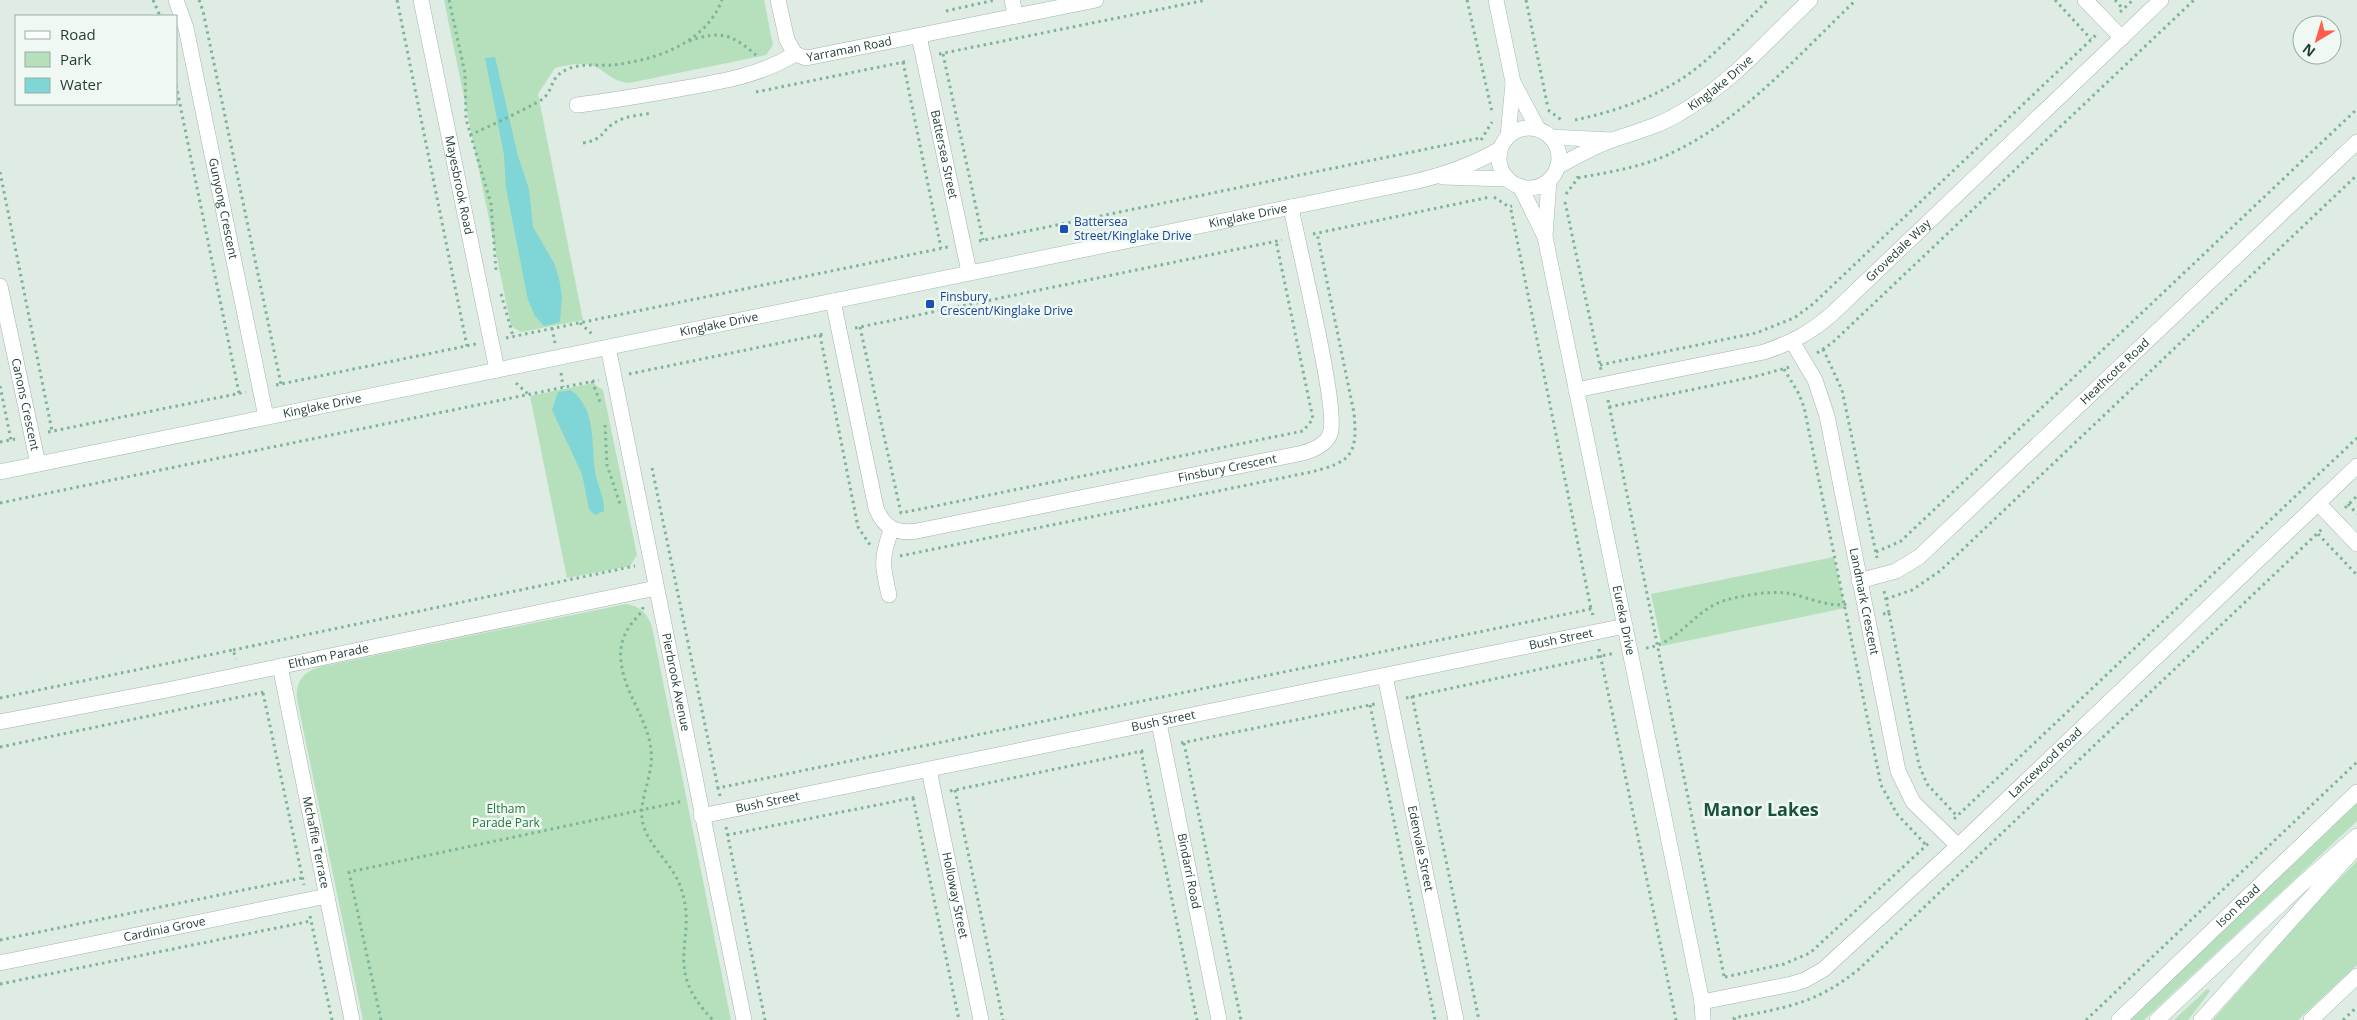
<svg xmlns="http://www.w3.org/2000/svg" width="2357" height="1020" font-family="'Open Sans',sans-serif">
  <rect width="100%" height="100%" fill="#dfece4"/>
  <!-- green -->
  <g fill="#b5e0bb">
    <path d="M444 0H764L773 45 766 55 629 83C615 82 609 75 598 68 584 61 569 65 555 68L538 94 583 320 521 332 511 326Z"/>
    <path d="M593 383 603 390 637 555 630 566 567 578 530 396Z"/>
    <path d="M1834 557 1845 608 1662 646 1651 594Z"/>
    <path d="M626 604C640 606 648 614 652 627L731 1020H363L297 699C295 681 304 672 319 667Z"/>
    <path d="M2357 803V821L2144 1020H2128Z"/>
    <path d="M2357 861V965L2298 1020H2213L2320 899Z"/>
    <path d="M2207 989 2210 991 2188 1020H2174Z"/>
  </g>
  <!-- water -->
  <g fill="#80d5d7">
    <path d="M495 57 518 156 529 189 533 227 554 263 559 278 562 297 560 322 544 326 535 316 528 300 506 188 504 155 485 58Z"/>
    <path d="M571 390C597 411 591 442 595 472 597 484 603 494 604 506V511L595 515 589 509 582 474 552 410 558 392Z"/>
  </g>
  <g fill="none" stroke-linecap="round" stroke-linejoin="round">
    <!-- street casing -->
    <g stroke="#a1b4ab" stroke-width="16">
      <g id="street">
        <path id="s1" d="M176 0 186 28 266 417"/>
        <path id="s2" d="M421 0 497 370"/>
        <path d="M778 0 787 40 795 54"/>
        <path d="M1012 0 1016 16"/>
        <path d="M2085 0 2122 38"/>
        <path id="s3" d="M919 36 969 272"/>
        <path id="s4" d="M577 105C611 101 645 95 679 89 720 82 759 76 795 54L806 58 1096 0"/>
        <path id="s5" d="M0 286 38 464"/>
        <path id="s6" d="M833 301 876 508C884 528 896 534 917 531L1303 453C1313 450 1326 445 1330 434 1340 412 1297 242 1291 207"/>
        <path id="s7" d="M1793 343 1815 380 1827 416 1898 771 1913 802 1958 846"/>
        <path id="s8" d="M608 347 744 1020"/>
        <path id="s9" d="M1576 390 1764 352C1793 342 1810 333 1833 313L2161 0"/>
        <path d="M2318 503 2357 544"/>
        <path id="s10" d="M1859 581 1896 571 1919 557 2357 142"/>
        <path d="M889 595C882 565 881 559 891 530"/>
        <path id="s11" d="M280 666 352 1020"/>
        <path id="s12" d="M1385 676 1456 1020"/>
        <path id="s13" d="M0 722 167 690 656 588"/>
        <path id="s14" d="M1159 723 1219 1020"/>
        <path id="s15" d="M929 770 981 1020"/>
        <path id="s16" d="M701 816 1625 626"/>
        <path id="s17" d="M0 963 327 896"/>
        <path id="s18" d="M1702 1002 1792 984 1805 980 1824 969 1958 846 2357 466"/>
        <path id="s19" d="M2119 1020 2357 792"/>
        <path d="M2311 1020 2357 976"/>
      </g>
    </g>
    <!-- secondary casing -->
    <g stroke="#9fbcae" stroke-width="16">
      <g id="secondary">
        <path d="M1496 0 1513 82 1538 129"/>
        <circle cx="1529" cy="158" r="30"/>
        <path d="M1508 136 1513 83"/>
        <path d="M1550 137 1611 140"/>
        <path id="s20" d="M1557 167C1575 157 1593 147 1612 140 1635 132 1659 126 1680 113 1729 85 1769 39 1810 0"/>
        <path d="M1443 177 1508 179"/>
        <path id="s21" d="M1520 186 1545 237 1702 1002 1703 1020"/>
        <path d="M1545 236 1549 180"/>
        <path id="s22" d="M0 472 1413 182C1444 175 1473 165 1500 149"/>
        <path d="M2157 1020 2302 884 2357 836"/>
        <path d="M2201 1020 2353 851"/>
      </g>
    </g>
    <!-- path -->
    <g stroke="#7cb39a" stroke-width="3" stroke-dasharray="2.5 4" stroke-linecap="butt">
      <path d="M153 0 160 16"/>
      <path d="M199 0 203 11 281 384"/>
      <path d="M397 0 467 346"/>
      <path d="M449 0 465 73 466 119 491 204 496 270"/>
      <path d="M1467 0 1492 112"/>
      <path d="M1526 0 1548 108"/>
      <path d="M2055 0 2091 39"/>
      <path d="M2115 0 2123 9"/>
      <path d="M946 11 995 0"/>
      <path d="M2120 12 2133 0"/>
      <path d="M689 41C720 30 732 34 756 55"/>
      <path d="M939 54 1206 0"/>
      <path d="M943 54 983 240"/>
      <path d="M903 62 941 248"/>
      <path d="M176 85 239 393"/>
      <path d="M756 92 909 61"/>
      <path d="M1548 110 1563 121"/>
      <path d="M1575 120C1613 112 1651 99 1683 78 1714 57 1741 26 1768 0"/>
      <path d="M470 135C481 130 540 103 545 97 555 85 550 77 568 69 581 63 599 66 613 65 655 60 705 44 722 0"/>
      <path d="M1481 140 1492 122"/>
      <path d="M583 143C606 139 600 131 616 122 625 116 641 115 652 113"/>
      <path d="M0 172 52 431"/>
      <path d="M1578 178C1604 173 1630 169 1655 160 1734 130 1796 57 1856 0"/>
      <path d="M1566 194 1578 178 1577 175"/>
      <path d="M1494 197 1509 207 1512 206"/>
      <path d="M1565 202 1601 370"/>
      <path d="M1511 210 1591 609"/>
      <path d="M1313 234 1490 197"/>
      <path d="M979 241 1480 138"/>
      <path d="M501 294 513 336"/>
      <path d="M580 323 592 334"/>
      <path d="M860 327 901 513 1303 431 1313 419 1276 241"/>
      <path d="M552 328 555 343"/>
      <path d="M855 328 1282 240"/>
      <path d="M820 335 858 527 870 545"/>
      <path d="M506 338 948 247"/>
      <path d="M1823 349 1842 390 1877 558"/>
      <path d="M1817 353 1832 343 2194 0"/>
      <path d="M1600 365 1756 333 1794 318 1813 304 2096 35"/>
      <path d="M1784 369 1799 394 1804 407 1881 785 1897 814 1926 845"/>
      <path d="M561 373 563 387"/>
      <path d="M629 374 824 334"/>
      <path d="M592 381 600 402"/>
      <path d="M516 383 528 394"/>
      <path d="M276 385 476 344"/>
      <path d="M0 386 11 440"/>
      <path d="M1608 400 1724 976"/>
      <path d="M1609 407 1757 376 1790 367"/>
      <path d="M605 425 607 465 620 504"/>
      <path d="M48 432 246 392"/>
      <path d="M0 442 15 439"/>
      <path d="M652 468 718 788"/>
      <path d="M0 503 599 380"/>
      <path d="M2348 504 2357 514"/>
      <path d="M2345 508 2357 496"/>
      <path d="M2318 534 2357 575"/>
      <path d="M1876 552 1901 541 2357 109"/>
      <path d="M900 556 1311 472C1351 462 1358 455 1354 413L1317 233"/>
      <path d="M1886 599 1912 590 1940 571 2357 175"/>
      <path d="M643 607C642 613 636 618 632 623 624 633 619 647 621 661 624 693 648 719 651 750 654 774 640 795 642 818 644 842 670 861 679 883 702 939 658 964 713 1020"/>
      <path d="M1889 613 1919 765 1927 784 1957 816"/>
      <path d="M1883 614 1889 613 1884 591"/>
      <path d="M1646 648C1679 644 1694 609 1726 600 1744 595 1769 591 1787 593 1806 596 1828 608 1847 604"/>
      <path d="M1599 649 1676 1020"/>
      <path d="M233 650 635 566"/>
      <path d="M263 693 304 885"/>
      <path d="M1412 696 1479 1020"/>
      <path d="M0 698 233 650 236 659"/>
      <path d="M1406 698 1615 653"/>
      <path d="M1370 705 1435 1020"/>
      <path d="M1181 743 1375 704"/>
      <path d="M1184 743 1241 1020"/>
      <path d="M0 747 264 692"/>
      <path d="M1141 751 1197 1020"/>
      <path d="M955 790 1003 1020"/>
      <path d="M950 791 1147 750"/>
      <path d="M720 796 718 788 1591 609 1593 615"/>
      <path d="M913 798 959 1020"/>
      <path d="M1954 819 2357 438"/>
      <path d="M726 827 765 1020"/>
      <path d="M727 835 917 797"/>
      <path d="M310 916 332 1020"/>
      <path d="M0 940 302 878"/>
      <path d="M1725 977 1784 964 1810 953 1930 842"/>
      <path d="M0 984 311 921"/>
      <path d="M381 1020 349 872 684 801"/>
      <path d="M1735 1020 1734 1018C1787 1007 1816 1004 1859 969L2322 529"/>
      <path d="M2086 1020 2357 762"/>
      <path d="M2343 1020 2357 1007"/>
    </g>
    <!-- street -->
    <use href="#street" stroke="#fff" stroke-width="15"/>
    <!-- secondary -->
    <use href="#secondary" stroke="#fff" stroke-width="15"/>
  </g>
  <!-- markers -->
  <g fill="#1a4fb4" stroke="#eff8f3" stroke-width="2">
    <rect x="1059" y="224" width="10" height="10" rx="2.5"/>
    <rect x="925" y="299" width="10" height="10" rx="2.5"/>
  </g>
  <g text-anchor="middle" stroke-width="5" stroke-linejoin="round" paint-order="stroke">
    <!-- street labels -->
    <g font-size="12" fill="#1e3d31" stroke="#eff8f3">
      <text dy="4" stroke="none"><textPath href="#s4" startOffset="281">Yarraman Road</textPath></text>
      <text dy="4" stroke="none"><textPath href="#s20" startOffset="185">Kinglake Drive</textPath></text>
      <text dy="4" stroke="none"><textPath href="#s3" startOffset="121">Battersea Street</textPath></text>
      <text dy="4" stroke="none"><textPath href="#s2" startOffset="189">Mayesbrook Road</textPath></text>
      <text dy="4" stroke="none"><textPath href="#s1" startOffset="214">Gunyong Crescent</textPath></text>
      <text dy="4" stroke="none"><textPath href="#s22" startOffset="1274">Kinglake Drive</textPath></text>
      <text dy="4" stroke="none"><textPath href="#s9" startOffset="362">Grovedale Way</textPath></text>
      <text dy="4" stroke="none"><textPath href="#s22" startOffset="734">Kinglake Drive</textPath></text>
      <text dy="4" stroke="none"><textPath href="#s10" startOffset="335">Heathcote Road</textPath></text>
      <text dy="4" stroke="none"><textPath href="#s5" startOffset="121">Canons Crescent</textPath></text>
      <text dy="4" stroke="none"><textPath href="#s22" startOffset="329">Kinglake Drive</textPath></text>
      <text dy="4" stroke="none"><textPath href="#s6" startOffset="580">Finsbury Crescent</textPath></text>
      <text dy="4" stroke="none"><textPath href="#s7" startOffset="270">Landmark Crescent</textPath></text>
      <text dy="4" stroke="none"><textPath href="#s21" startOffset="448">Eureka Drive</textPath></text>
      <text dy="4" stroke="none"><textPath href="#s16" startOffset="878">Bush Street</textPath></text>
      <text dy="4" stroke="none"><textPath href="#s13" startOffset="335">Eltham Parade</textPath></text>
      <text dy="4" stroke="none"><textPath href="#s8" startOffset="342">Pierbrook Avenue</textPath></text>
      <text dy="4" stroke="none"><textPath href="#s16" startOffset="472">Bush Street</textPath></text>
      <text dy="4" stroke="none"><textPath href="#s18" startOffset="430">Lancewood Road</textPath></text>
      <text dy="4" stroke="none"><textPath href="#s16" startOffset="68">Bush Street</textPath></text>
      <text dy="4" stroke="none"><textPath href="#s11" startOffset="180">Mchaffie Terrace</textPath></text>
      <text dy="4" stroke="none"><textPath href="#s12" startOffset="176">Edenvale Street</textPath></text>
      <text dy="4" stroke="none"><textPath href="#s14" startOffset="151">Bindarri Road</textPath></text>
      <text dy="4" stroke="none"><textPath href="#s15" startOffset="128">Holloway Street</textPath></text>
      <text dy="4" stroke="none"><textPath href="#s19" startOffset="165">Ison Road</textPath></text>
      <text dy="4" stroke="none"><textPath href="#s17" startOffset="168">Cardinia Grove</textPath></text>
    </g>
    <!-- transit labels -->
    <g font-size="12" fill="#164399" stroke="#eff8f3" text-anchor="start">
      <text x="1074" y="226">Battersea<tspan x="1074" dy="14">Street/Kinglake Drive</tspan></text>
      <text x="940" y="301">Finsbury<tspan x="940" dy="14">Crescent/Kinglake Drive</tspan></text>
    </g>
    <!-- park labels -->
    <g font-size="12" fill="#247839" stroke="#eff8f3">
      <text x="506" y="813">Eltham<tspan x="506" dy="14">Parade Park</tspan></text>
    </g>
    <!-- district labels -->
    <g font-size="18" font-weight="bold" fill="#18513c" stroke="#eff8f3">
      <text x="1761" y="816">Manor Lakes</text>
    </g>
  </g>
  <!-- legend -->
  <rect x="15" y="15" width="162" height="90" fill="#eff8f3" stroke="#9bada5"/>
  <rect x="25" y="31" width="25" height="8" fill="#ffffff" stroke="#9bada5"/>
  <text x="60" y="40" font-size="15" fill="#1e3d31">Road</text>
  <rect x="25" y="52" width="25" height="15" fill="#b5e0bb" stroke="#9bada5"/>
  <text x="60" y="65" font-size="15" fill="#1e3d31">Park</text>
  <rect x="25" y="78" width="25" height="15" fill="#80d5d7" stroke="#9bada5"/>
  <text x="60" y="90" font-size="15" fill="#1e3d31">Water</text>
  <!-- north arrow -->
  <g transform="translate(2317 40) rotate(218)"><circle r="24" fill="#eff8f3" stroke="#9bada5"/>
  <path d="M0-4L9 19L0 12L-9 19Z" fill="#ff5e4a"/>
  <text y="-8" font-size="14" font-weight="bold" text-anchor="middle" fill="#1e3d31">N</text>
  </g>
</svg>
